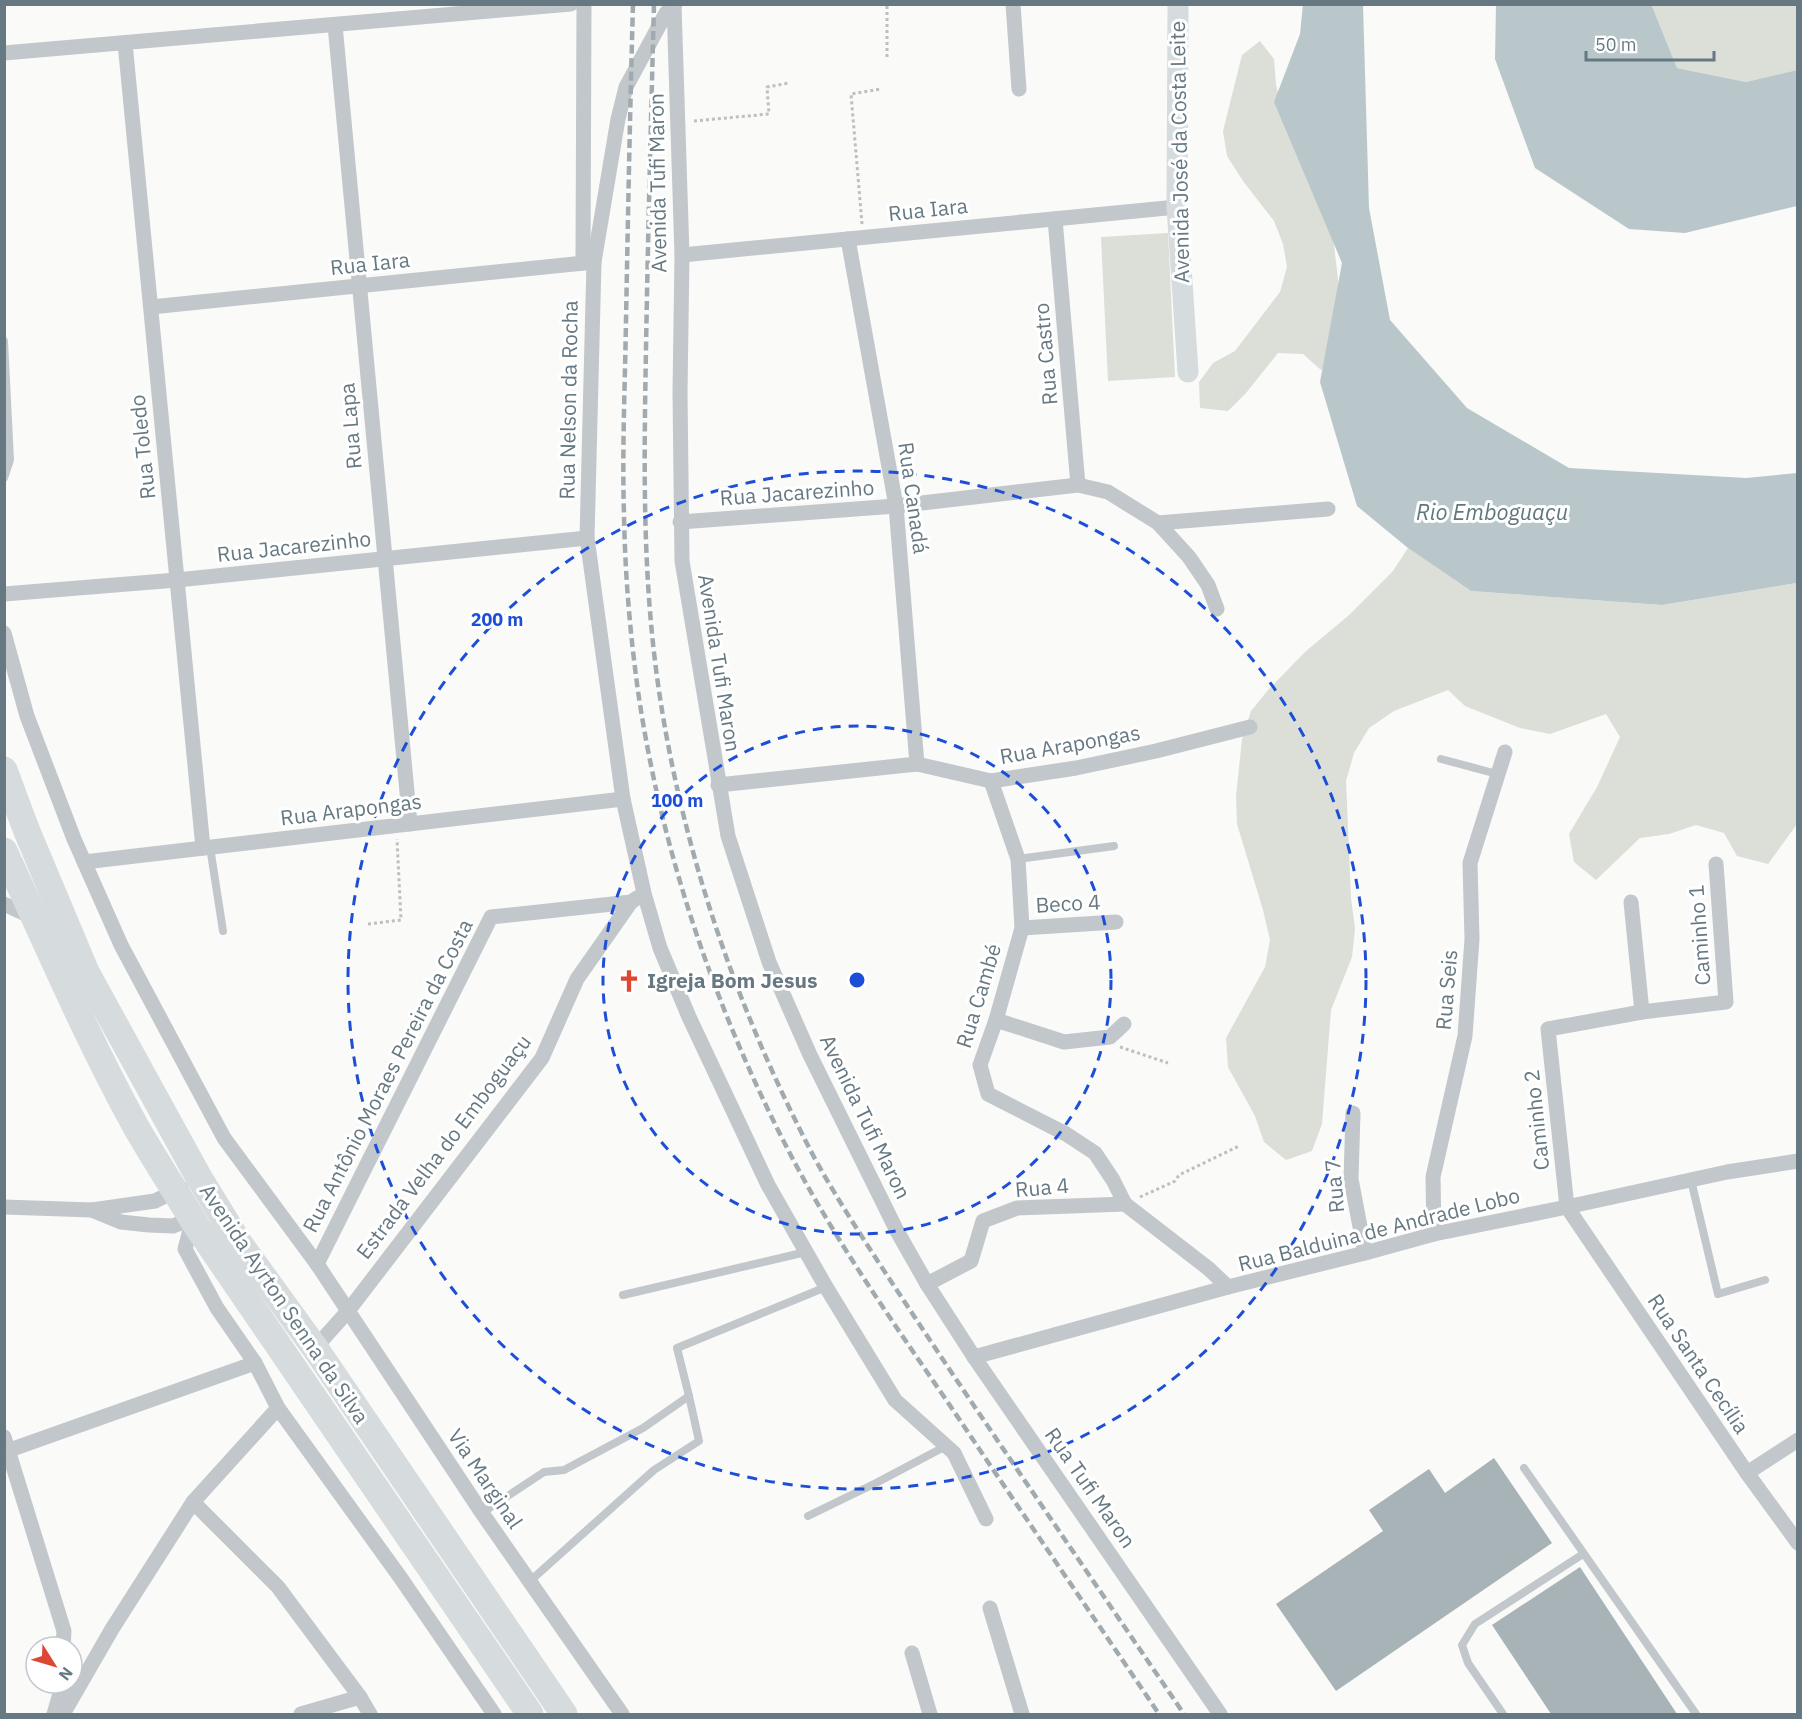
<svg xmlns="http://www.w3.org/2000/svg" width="1802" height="1719" font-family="'IBM Plex Sans',sans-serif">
  <rect width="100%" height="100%" fill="#fafaf8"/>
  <!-- green -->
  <g fill="#dbdfd7">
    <path d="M1651 5H1797V70L1746 82 1677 68Z"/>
    <path d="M1260 41 1274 59 1276 84 1281 108 1332 228 1341 305 1344 354 1321 370 1303 354 1278 353 1246 393 1228 411 1200 408 1199 382 1213 363 1235 351 1280 292 1287 267 1283 244 1274 221 1243 181 1227 156 1223 131 1242 55Z"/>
    <path d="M1168 233 1175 377 1108 381 1101 237Z"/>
    <path d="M1408 548 1471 591 1662 605 1797 583V824L1768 864 1737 856 1724 833 1696 825 1669 834 1640 838 1596 880 1574 862 1569 834 1597 787 1620 737 1606 714 1550 734 1520 728 1465 706 1448 690 1394 711 1369 728 1354 753 1346 781 1351 898 1355 929 1352 957 1331 1010 1322 1124 1312 1151 1286 1160 1264 1142 1255 1116 1228 1067 1226 1038 1265 967 1270 940 1263 910 1237 824 1236 796 1242 739 1251 711 1268 690 1305 652 1348 616 1393 571Z"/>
  </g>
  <!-- water -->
  <g fill="#b9c7ca">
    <path d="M1303 4 1363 5 1369 208 1390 320 1467 408 1569 468 1746 478 1797 473V583L1662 605 1471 591 1408 548 1357 506 1320 382 1342 263 1274 102 1300 34Z"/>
    <path d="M1651 4 1677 68 1746 82 1797 70V206L1685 233 1629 229 1535 168 1495 59 1496 5Z"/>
  </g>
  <!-- building -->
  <g fill="#a8b3b7">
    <path d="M1494 1458 1552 1543 1336 1691 1276 1604 1383 1531 1369 1510 1429 1469 1445 1493Z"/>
    <path d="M1580 1567 1677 1714H1551L1492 1625Z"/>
  </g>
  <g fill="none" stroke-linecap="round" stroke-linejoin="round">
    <!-- path -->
    <g stroke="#bcc0c2" stroke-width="3" stroke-dasharray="3 3" stroke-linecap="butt">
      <path d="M887 57V4"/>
      <path d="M694 121 769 114 767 87 789 83"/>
      <path d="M862 224 851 94 880 89"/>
      <path d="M368 924 401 920 397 839"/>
      <path d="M1120 1047 1168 1063"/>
      <path d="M1140 1197 1175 1181 1179 1175 1239 1146"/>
    </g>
    <!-- lane -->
    <g stroke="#c1c7ca" stroke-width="8">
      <path d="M4 341 10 460 4 478"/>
      <path d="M1441 759 1497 774"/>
      <path d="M210 847 223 931"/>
      <path d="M1018 859 1114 846"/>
      <path d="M1691 1180 1718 1294 1765 1280"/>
      <path d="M623 1295 806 1252"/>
      <path d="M1524 1468 1696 1714"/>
      <path d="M482 1513 544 1472 564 1470 643 1428 689 1396 677 1348 826 1287"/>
      <path d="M808 1516 876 1483 946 1446"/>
      <path d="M529 1582 654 1470 699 1441 689 1396"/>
      <path d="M1503 1714 1468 1663 1462 1645 1475 1624 1583 1554"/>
    </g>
    <!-- street -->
    <g stroke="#c1c7ca" stroke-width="15">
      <path d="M675 4 666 13 626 87 618 119 594 262 587 538 623 799 644 893 660 948 689 1017 768 1185 826 1287 895 1400 954 1453 986 1519"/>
      <path d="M1013 4 1019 89"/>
      <path d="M674 5 682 255 680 392 682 561 728 836 769 962 810 1055 897 1231 927 1284 974 1357 1220 1714"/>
      <path d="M335 25 410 824"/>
      <path d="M125 43 203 848"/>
      <path d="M4 53 571 4"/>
      <path d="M1055 219 1078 485"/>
      <path d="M848 239 896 506 917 764"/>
      <path d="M682 255 1177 207"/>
      <path d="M583 263 584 4"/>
      <path d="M151 307 594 262"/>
      <path d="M680 522 896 506 1078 485 1108 492 1158 523 1189 557 1208 585 1217 609"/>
      <path d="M1158 523 1328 509"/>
      <path d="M4 594 177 580 587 538"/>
      <path d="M4 633 27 716 74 839 121 945 224 1138 317 1264 482 1513 622 1714"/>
      <path d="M991 781 1018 859 1022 928 996 1020 980 1065 988 1094 1066 1134 1095 1153 1113 1180 1125 1204 1209 1269 1228 1287"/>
      <path d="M718 785 917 764 991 781 1076 768 1156 751 1250 727"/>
      <path d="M84 862 623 799"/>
      <path d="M1716 864 1726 1002 1642 1012 1548 1029 1567 1207 1747 1473 1798 1543"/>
      <path d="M1631 902 1642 1012"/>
      <path d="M4 904 34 918"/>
      <path d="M1022 928 1116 922"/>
      <path d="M996 1020 1064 1042 1110 1037 1124 1024"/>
      <path d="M1353 1113 1351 1179 1365 1253"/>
      <path d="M4 1207 92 1210 155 1201 181 1188"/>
      <path d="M92 1210 121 1222 149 1225 173 1226 196 1217"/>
      <path d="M193 1219 185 1249 217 1308 255 1363 278 1408 400 1577 494 1714"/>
      <path d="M1434 1234 1433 1177 1465 1036 1472 939 1470 863 1505 752"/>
      <path d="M317 1264 491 917 631 902 637 898"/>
      <path d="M927 1284 971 1261 983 1221 1017 1208 1125 1204"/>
      <path d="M315 1348 348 1311 542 1058 577 979 631 902"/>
      <path d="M974 1357 1228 1287 1365 1253 1434 1234 1567 1207 1727 1172 1798 1161"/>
      <path d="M4 1437 64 1631 63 1647"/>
      <path d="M4 1452 255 1363"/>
      <path d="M1747 1473 1798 1440"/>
      <path d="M193 1502 278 1587 360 1697 370 1714"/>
      <path d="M990 1608 1022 1714"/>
      <path d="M912 1653 930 1714"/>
      <path d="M54 1714 61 1690V1683"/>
      <path d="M63 1714 112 1629 193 1502 278 1408"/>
      <path d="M301 1714 360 1697"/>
    </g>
    <!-- secondary -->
    <path stroke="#d6dcde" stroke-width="21" d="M1178 4 1177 207 1188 372"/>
    <!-- highway -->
    <g stroke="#d6dcde" stroke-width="27">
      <path d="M4 770 26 829 86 972 198 1176 239 1243 315 1348 564 1714"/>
      <path d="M4 851C47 944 87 1038 136 1127 155 1160 176 1192 196 1225L530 1714"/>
    </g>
    <!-- rail -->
    <g stroke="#a1aaae" stroke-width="4.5" stroke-dasharray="9 4.5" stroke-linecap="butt">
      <path d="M633 4C630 110 628 215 626 320 625 385 622 450 624 515 625 574 630 633 638 691 662 856 718 1018 796 1165 841 1249 897 1328 951 1407 1020 1510 1090 1612 1159 1714"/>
      <path d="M654 4C651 119 648 234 646 348 644 464 642 576 659 691 683 853 738 1012 814 1157 833 1192 855 1226 877 1260 906 1304 935 1348 964 1391 1037 1499 1111 1607 1184 1714"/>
    </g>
  </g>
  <!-- distance rings -->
  <g fill="none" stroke="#1d4ed8" stroke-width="3" stroke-dasharray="10 8">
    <circle cx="857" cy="980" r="254"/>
    <circle cx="857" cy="980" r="509"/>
  </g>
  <!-- icons -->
  <defs>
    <g id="church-bare" transform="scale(1.8)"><path d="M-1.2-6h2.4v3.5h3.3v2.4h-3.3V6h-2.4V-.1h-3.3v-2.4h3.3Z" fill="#de4734" stroke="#fff" stroke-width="2.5" paint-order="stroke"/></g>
  </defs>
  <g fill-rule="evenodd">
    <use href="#church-bare" x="629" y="981"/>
  </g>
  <g text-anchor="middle" stroke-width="6" stroke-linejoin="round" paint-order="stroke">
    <!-- street labels -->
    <g font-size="21" fill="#667982" stroke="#fff">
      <text transform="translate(1180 152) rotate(-91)" y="7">Avenida José da Costa Leite</text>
      <text transform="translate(658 183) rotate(-91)" y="7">Avenida Tufi Maron</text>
      <text transform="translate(928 210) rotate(-6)" y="7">Rua Iara</text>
      <text transform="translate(370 264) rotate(-6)" y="7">Rua Iara</text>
      <text transform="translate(1046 354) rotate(-95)" y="7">Rua Castro</text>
      <text transform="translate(569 400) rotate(-89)" y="7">Rua Nelson da Rocha</text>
      <text transform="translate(351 426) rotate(-95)" y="7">Rua Lapa</text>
      <text transform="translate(143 447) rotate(-96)" y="7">Rua Toledo</text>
      <text transform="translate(797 493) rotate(-4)" y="7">Rua Jacarezinho</text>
      <text transform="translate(913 498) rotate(82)" y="7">Rua Canadá</text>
      <text transform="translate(294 547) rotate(-6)" y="7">Rua Jacarezinho</text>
      <text transform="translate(719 663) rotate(81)" y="7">Avenida Tufi Maron</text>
      <text transform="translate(1070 745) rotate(-10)" y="7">Rua Arapongas</text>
      <text transform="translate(351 810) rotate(-7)" y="7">Rua Arapongas</text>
      <text transform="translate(1068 904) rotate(-3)" y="7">Beco 4</text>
      <text transform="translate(1700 935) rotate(-94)" y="7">Caminho 1</text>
      <text transform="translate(1447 990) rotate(-85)" y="7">Rua Seis</text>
      <text transform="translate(979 996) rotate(-73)" y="7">Rua Cambé</text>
      <text transform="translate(388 1076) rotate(-63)" y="7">Rua Antônio Moraes Pereira da Costa</text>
      <text transform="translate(865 1117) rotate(64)" y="7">Avenida Tufi Maron</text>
      <text transform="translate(1537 1120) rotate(-96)" y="7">Caminho 2</text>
      <text transform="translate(444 1147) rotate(-53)" y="7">Estrada Velha do Emboguaçu</text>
      <text transform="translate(1335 1186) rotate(-95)" y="7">Rua 7</text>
      <text transform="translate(1042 1188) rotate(-5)" y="7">Rua 4</text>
      <text transform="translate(1379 1230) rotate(-14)" y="7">Rua Balduina de Andrade Lobo</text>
      <text transform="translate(284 1304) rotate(56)" y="7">Avenida Ayrton Senna da Silva</text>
      <text transform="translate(1698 1364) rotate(56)" y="7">Rua Santa Cecília</text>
      <text transform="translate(485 1479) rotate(56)" y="7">Via Marginal</text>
      <text transform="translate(1090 1488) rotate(55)" y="7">Rua Tufi Maron</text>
    </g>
    <!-- poi labels -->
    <g font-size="21" font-weight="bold" fill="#667982" stroke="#fff" text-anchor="start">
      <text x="647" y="988">Igreja Bom Jesus</text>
    </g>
    <!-- water labels -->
    <g font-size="22" font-style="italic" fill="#60777c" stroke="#fff">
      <text x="1492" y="520">Rio Emboguaçu</text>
    </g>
  </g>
  <circle cx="857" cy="980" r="9" fill="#1d4ed8" stroke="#fff" stroke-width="3"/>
  <g font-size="18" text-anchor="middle" font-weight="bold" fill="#1d4ed8" stroke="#fff" stroke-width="6" stroke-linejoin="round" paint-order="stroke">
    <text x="497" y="626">200 m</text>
    <text x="677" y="807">100 m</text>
  </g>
  <!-- border -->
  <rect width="1802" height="1719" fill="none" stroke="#667982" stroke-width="12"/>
  <!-- north arrow -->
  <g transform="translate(54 1665) rotate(127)"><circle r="28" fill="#ffffff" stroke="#c2c9cd" stroke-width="1.5"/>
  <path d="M0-4.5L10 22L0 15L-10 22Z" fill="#de4734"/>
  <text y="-9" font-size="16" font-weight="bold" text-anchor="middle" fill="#667982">N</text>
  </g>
  <!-- scale -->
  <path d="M1586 51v9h128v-9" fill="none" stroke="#667982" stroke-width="3"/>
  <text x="1595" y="51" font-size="18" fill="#667982" stroke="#ffffff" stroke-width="4.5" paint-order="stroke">50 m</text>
</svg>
